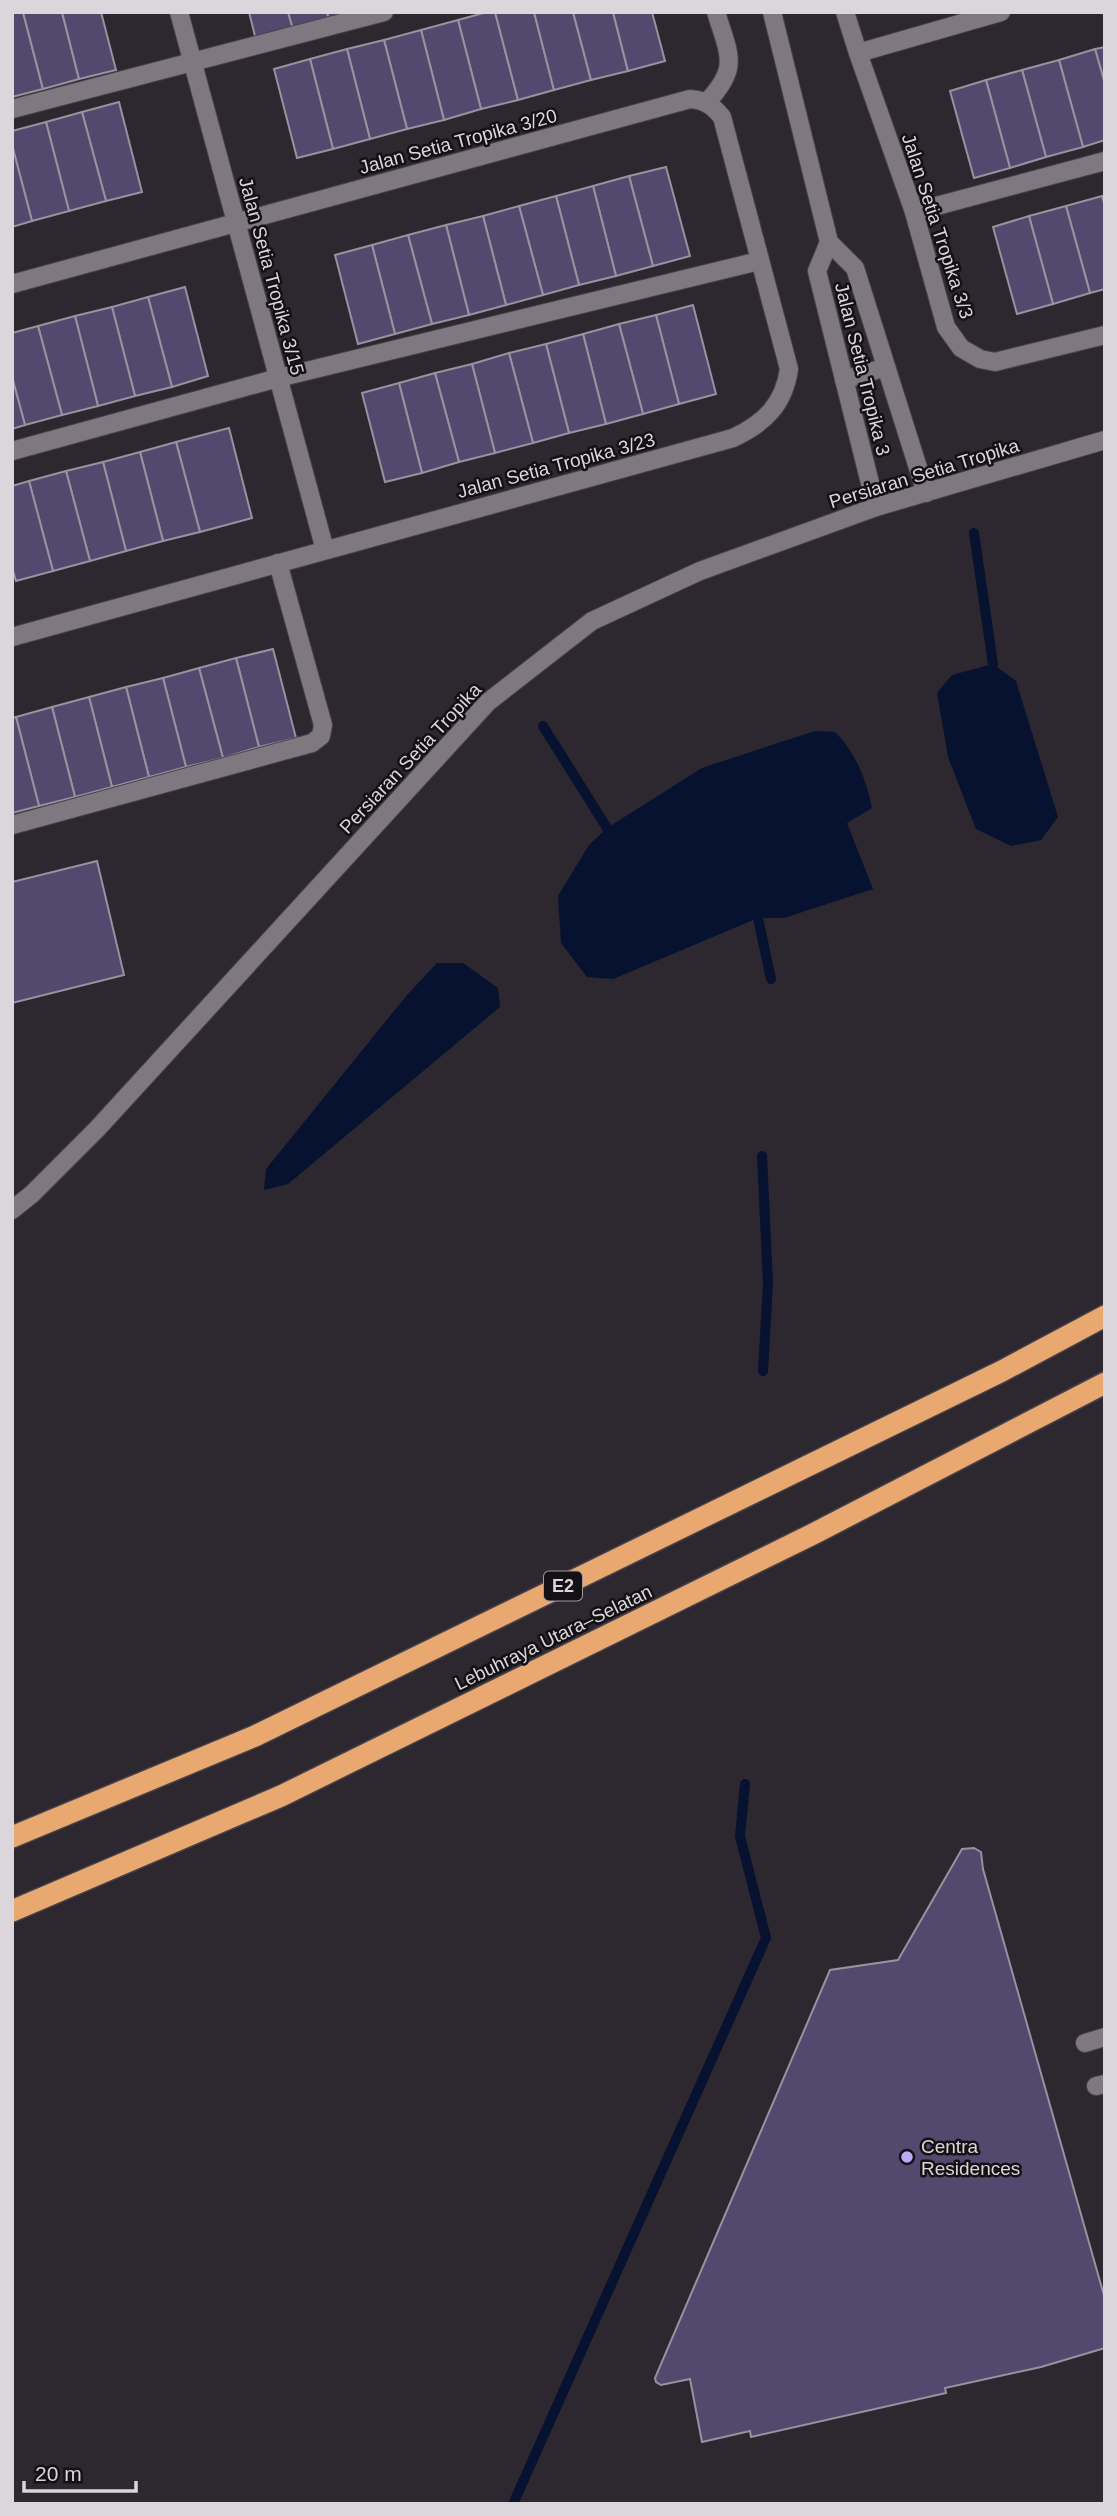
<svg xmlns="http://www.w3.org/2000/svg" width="1117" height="2516" font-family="Helvetica,sans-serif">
  <rect width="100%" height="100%" fill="#2d272f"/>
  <!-- water -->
  <g fill="#061230">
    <path d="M993 664 1016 681 1058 817 1041 840 1011 846 976 829 948 757 937 693 952 675Z"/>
    <path d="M815 731 835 732C856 753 866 779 872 808L847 823 873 889 784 918H758L613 979 587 977 561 943 558 896 589 845 607 828 702 768Z"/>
    <path d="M437 963H463L498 988 500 1007 288 1184 264 1190 266 1169 407 995Z"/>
  </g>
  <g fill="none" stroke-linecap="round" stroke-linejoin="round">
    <!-- stream -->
    <g stroke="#061230" stroke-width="10">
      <path d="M974 533 993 664"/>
      <path d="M543 726 607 828"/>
      <path d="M758 918 771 979"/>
      <path d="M762 1156 768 1283 763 1371"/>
      <path d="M513 2504 766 1938 740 1836 745 1784"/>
    </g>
  </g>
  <!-- building -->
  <g fill="#53486e" stroke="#96939e" stroke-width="2">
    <path d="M12 12H23L43 89 12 97Z"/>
    <path d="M23 12H62L79 79 43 89Z"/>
    <path d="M62 12H101L116 70 79 79Z"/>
    <path d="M249 12H288L293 29 256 40Z"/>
    <path d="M288 12H327L329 20 293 29Z"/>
    <path d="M327 12H359L329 20Z"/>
    <path d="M487 12H495L518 100 481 109 458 20Z"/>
    <path d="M495 12H534L554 90 518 100Z"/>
    <path d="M534 12H573L591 80 554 90Z"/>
    <path d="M573 12H613L628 71 591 80Z"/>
    <path d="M613 12H652L665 61 628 71Z"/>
    <path d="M458 20 481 109 444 120 421 30Z"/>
    <path d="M421 30 444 120 407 129 384 40Z"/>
    <path d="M384 40 407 129 370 139 347 49Z"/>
    <path d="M1105 47V84L1095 49Z"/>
    <path d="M347 49 370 139 333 149 310 59Z"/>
    <path d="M1095 49 1105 84V140L1083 147 1059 60Z"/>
    <path d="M310 59 333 149 297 158 274 69Z"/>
    <path d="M1059 60 1083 147 1046 157 1022 70Z"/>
    <path d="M1022 70 1046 157 1010 168 986 80Z"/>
    <path d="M986 80 1010 168 974 178 950 91Z"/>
    <path d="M119 102 142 192 106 201 82 112Z"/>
    <path d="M82 112 106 201 69 211 46 122Z"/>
    <path d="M46 122 69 211 32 221 12 145V131Z"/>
    <path d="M12 145 32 221 12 227Z"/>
    <path d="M666 167 690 256 653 266 629 176Z"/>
    <path d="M629 176 653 266 616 276 593 186Z"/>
    <path d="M593 186 616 276 579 285 556 196Z"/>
    <path d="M556 196 579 285 543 295 519 206Z"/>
    <path d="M1102 196 1105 206V289L1090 293 1066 206Z"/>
    <path d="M519 206 543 295 506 305 483 216Z"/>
    <path d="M1066 206 1090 293 1053 304 1029 216Z"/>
    <path d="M483 216 506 305 469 315 446 225Z"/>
    <path d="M1029 216 1053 304 1017 314 993 227Z"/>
    <path d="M446 225 469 315 432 324 408 235Z"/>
    <path d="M408 235 432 324 395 334 372 245Z"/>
    <path d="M372 245 395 334 358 344 335 255Z"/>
    <path d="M185 287 208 376 172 387 148 297Z"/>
    <path d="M148 297 172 387 135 396 112 307Z"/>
    <path d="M693 305 716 394 679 404 656 315Z"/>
    <path d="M112 307 135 396 98 406 75 316Z"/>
    <path d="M656 315 679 404 643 414 619 324Z"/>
    <path d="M75 316 98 406 62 415 38 326Z"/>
    <path d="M619 324 643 414 606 424 583 334Z"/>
    <path d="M38 326 62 415 25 425 12 377V333Z"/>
    <path d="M583 334 606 424 569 433 546 344Z"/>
    <path d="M546 344 569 433 533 443 509 353Z"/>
    <path d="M509 353 533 443 495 453 472 364Z"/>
    <path d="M472 364 495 453 459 462 435 373Z"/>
    <path d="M435 373 459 462 422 473 399 383Z"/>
    <path d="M12 377 25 425 12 429Z"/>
    <path d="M399 383 422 473 385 482 362 393Z"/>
    <path d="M229 428 252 518 200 532 176 442Z"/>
    <path d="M176 442 200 532 163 541 140 452Z"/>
    <path d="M140 452 163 541 126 551 103 462Z"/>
    <path d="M103 462 126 551 90 561 66 471Z"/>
    <path d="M66 471 90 561 53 571 29 481Z"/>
    <path d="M29 481 53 571 16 581 12 567V486Z"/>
    <path d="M273 649 296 738 259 747 236 658Z"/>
    <path d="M236 658 259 747 223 758 199 668Z"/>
    <path d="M199 668 223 758 186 767 163 678Z"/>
    <path d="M163 678 186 767 149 777 126 687Z"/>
    <path d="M126 687 149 777 112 787 89 697Z"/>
    <path d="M89 697 112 787 75 797 52 707Z"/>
    <path d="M52 707 75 797 39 806 16 717Z"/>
    <path d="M16 717 39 806 12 813V718Z"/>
    <path d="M97 861 124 975 12 1003V882Z"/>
    <path d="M974 1848 981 1852 983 1869 1105 2299V2348L1041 2367 945 2388 946 2393 751 2437 750 2431 702 2442 690 2379 661 2385 656 2382 655 2378 830 1970 898 1960 962 1849Z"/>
  </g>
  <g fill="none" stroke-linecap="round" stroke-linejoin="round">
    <!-- service casing -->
    <g stroke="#48434a" stroke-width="20">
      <g id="service">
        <path d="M845 12 858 53"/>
        <path d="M707 102C740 67 729 55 716 12"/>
        <path d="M12 109 384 12"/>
        <path d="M914 212 1105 161"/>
        <path d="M12 451 278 378 759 261"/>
        <path d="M12 825 312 743 321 736 323 725 278 563"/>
        <path d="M1085 2043 1105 2037"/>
        <path d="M1096 2086 1105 2084"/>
      </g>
    </g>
    <!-- minor casing -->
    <g stroke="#48434a" stroke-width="20">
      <g id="minor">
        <path d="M179 12 325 550"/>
        <path d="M772 12 829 242 855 268 926 493"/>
        <path d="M1001 12 858 53 914 212 946 327 961 348 980 359 995 362 1105 335"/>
        <path d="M829 242 817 271 876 507"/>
        <path d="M12 284 690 99C705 100 713 106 722 117L789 369C784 404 765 423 733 438L12 637"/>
        <path d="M844 380 886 367"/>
      </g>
    </g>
    <!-- tertiary casing -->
    <g stroke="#48434a" stroke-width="20">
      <path id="tertiary" d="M12 1210 32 1194 97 1129 488 702 592 621 700 571 876 507 1105 440"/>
    </g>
    <!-- motorway casing -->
    <g stroke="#48434a" stroke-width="24">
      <g id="motorway">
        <path d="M12 1837 255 1736 1002 1371 1105 1316"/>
        <path d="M12 1911 281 1796 815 1533 1105 1383"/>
      </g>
    </g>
    <!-- service -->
    <use href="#service" stroke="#7f7881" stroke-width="18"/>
    <!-- minor -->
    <use href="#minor" stroke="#7f7881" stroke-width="18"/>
    <!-- tertiary -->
    <use href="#tertiary" stroke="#7f7881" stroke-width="18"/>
    <!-- motorway -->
    <use href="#motorway" stroke="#eaa871" stroke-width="21"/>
  </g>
  <!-- markers -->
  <circle fill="#b8abf7" stroke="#131114" stroke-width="2.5" cx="907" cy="2157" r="7"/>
  <g text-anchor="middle" stroke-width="5" stroke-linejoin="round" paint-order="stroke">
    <!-- shield labels -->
    <rect fill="#131114" stroke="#9e9b9f" stroke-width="2" x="544" y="1571.5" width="38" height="29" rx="5"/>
    <g font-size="18" font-weight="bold" fill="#dad6db">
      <text x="563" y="1592">E2</text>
    </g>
    <!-- street labels -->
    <g font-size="19" fill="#dad6db" stroke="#131114">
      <text transform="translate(458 141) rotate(-15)" y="7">Jalan Setia Tropika 3/20</text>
      <text transform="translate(938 226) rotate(72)" y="7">Jalan Setia Tropika 3/3</text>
      <text transform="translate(272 276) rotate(75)" y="7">Jalan Setia Tropika 3/15</text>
      <text transform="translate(863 369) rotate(76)" y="7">Jalan Setia Tropika 3</text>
      <text transform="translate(556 465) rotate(-15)" y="7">Jalan Setia Tropika 3/23</text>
      <text transform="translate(924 473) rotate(-17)" y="7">Persiaran Setia Tropika</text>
      <text transform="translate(410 758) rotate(-47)" y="7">Persiaran Setia Tropika</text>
      <text transform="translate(553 1637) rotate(-26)" y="7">Lebuhraya Utara–Selatan</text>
    </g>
    <!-- poi labels -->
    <g font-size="19" fill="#dad6db" stroke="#131114" text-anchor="start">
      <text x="921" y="2153">Centra<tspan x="921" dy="22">Residences</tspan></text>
    </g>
  </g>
  <!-- border -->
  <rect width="1117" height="2516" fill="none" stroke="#dad6db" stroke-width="28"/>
  <!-- scale -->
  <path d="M24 2481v10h112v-10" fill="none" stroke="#dad6db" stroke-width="3.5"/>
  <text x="35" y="2481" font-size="21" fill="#dad6db" stroke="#131114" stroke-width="5" paint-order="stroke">20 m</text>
</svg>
